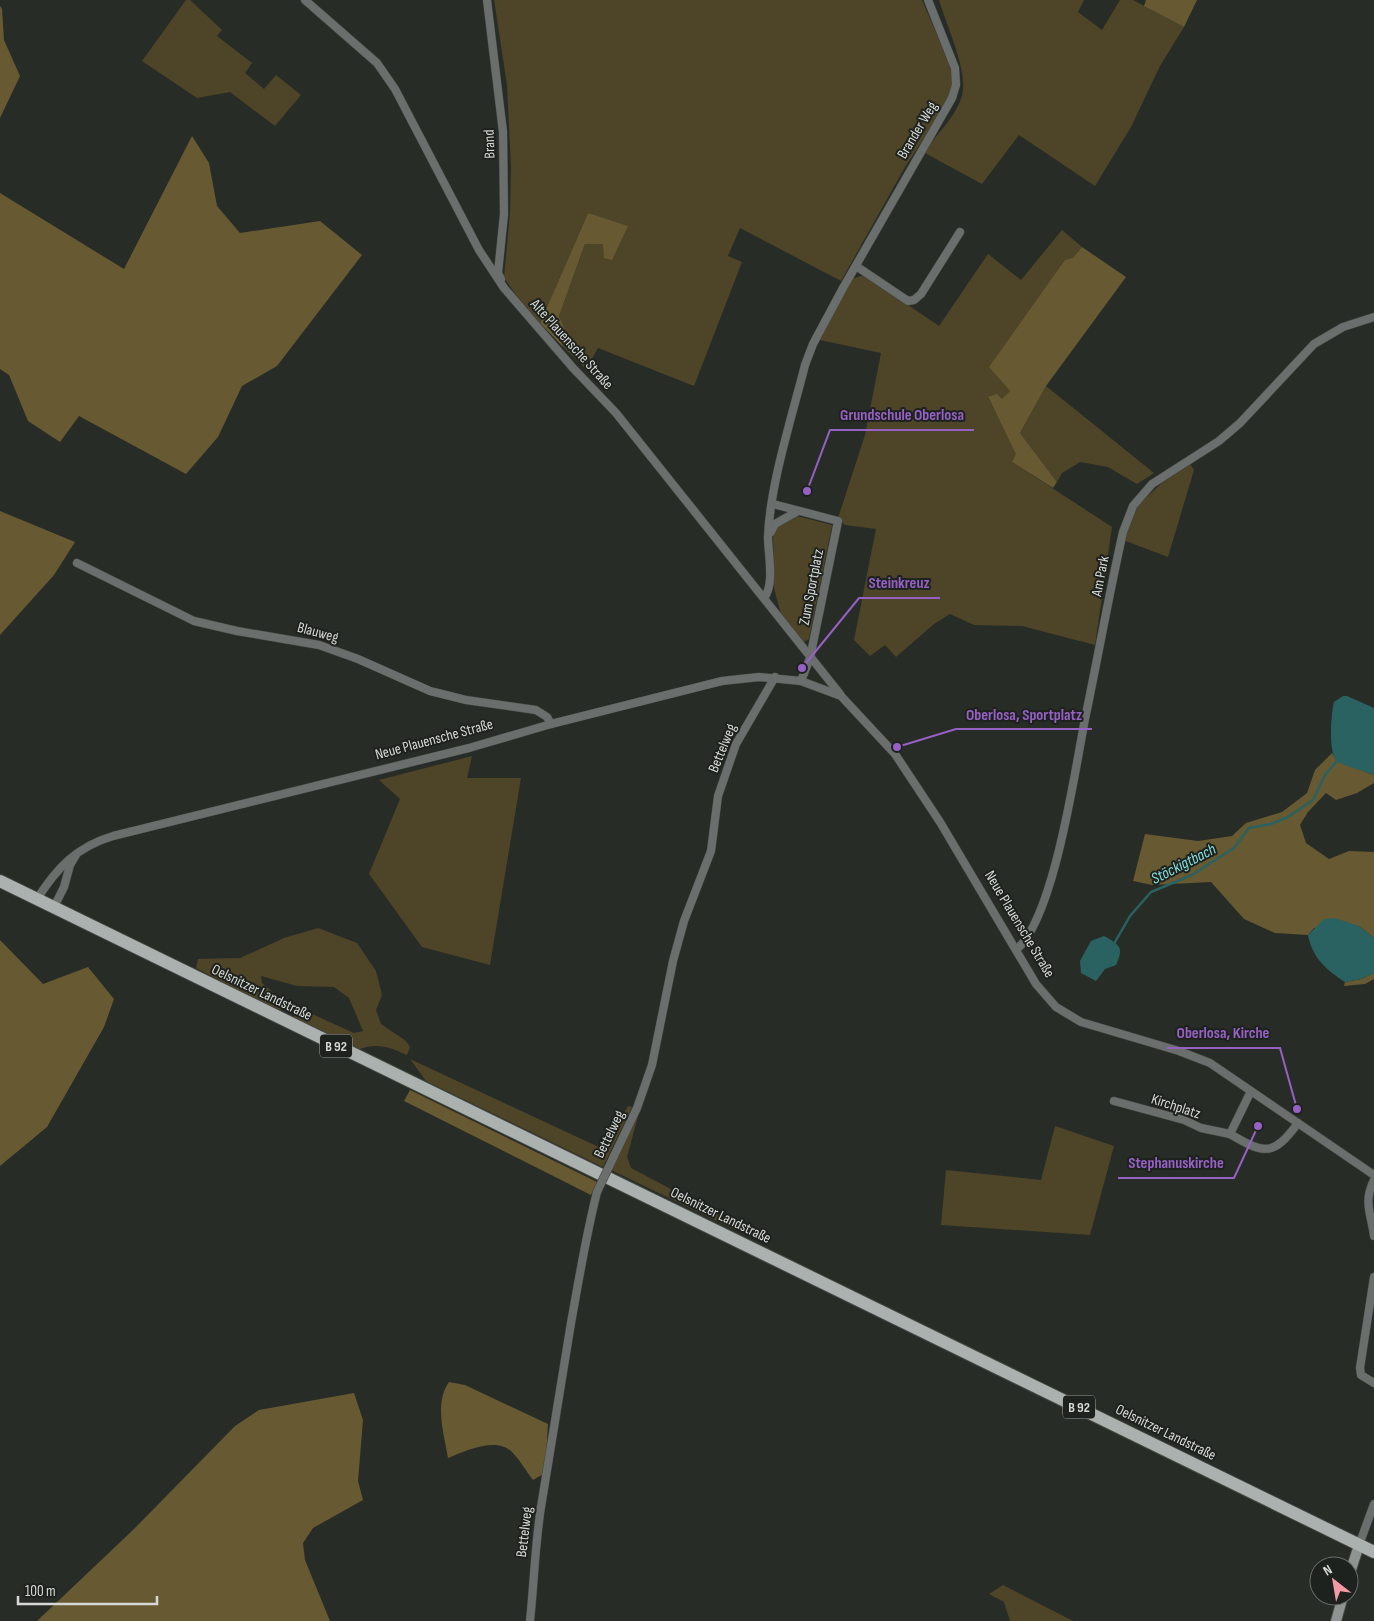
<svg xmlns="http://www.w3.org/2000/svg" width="1374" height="1621" font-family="'Sofia Sans Condensed',sans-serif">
  <rect width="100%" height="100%" fill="#282c27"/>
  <!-- green -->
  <g fill="#4e4427">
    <path d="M186 0H190L222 30 217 36 252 63 245 73 264 89 276 75 301 95 275 126 230 92 197 98 142 61Z"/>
    <path d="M494 0H922L949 63 954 85 949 100 905 167 841 281 740 228 728 256 742 262 694 386 598 348 586 369 562 346 568 336 559 316 585 244H603L612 260 588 213 540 323 517 296 504 278 510 213 511 167 507 85Z"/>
    <path d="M939 0H1084L1078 12 1102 30 1120 0H1133L1184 27 1160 66 1131 127 1095 186 1019 135 982 184 923 152C936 136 961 111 963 90 966 67 946 24 939 0Z"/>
    <path d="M1062 230 1082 247 990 367 1010 391 1002 400 988 398 1017 454 1012 462 1112 527 1095 645 1022 626 974 625 950 614 934 624 896 657 885 645 870 656 854 640 876 529 845 525 838 518 865 435 881 353 820 340 851 279 864 275 939 326 988 254 1021 280Z"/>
    <path d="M1046 386 1154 473 1137 484 1108 467 1080 462 1062 473 1057 482 1020 433Z"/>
    <path d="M1190 464 1194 470 1168 557 1123 540 1134 509 1162 483Z"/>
    <path d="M797 516 832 525 809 639 804 642 781 614 774 588 773 532 785 520Z"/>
    <path d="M472 756 467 778H521L490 965 422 947 369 874 400 799 379 780Z"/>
    <path d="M318 928 357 943 376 971 382 995 376 1010 381 1024 406 1041 410 1047 407 1055C390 1047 376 1042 357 1050L294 1018 295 1012 301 1009 354 1033 363 1031 349 998 334 987 297 986 261 976 262 983 285 1003V1009L276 1010 196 968 198 959 240 958 284 938Z"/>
    <path d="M410 1059 603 1149 628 1106 632 1107 603 1167 426 1081Z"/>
    <path d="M640 1109 627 1157 631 1168 739 1225 735 1230 611 1170Z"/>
    <path d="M1055 1126 1114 1146 1090 1235 941 1225 946 1170 1041 1180Z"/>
    <path d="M1003 1585 1073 1621H1010L1004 1602 989 1594Z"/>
  </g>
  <!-- forest -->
  <g fill="#675931">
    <path d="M1146 0H1197L1184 27 1144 6Z"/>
    <path d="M0 6 2 9 4 40 20 76 0 118Z"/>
    <path d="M192 136 209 163 217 206 240 233 320 221 362 255 277 366 242 386 218 437 186 474 79 416 60 442 28 421 9 375 0 369V193L124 269Z"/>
    <path d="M588 213 628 226 612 260 604 258 603 244H585L559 316 568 336 562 346 540 323Z"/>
    <path d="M1082 247 1126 277 1046 386 1020 433 1057 482 1053 488 1012 462 1016 454 988 397 997 394 1002 399 1010 391 989 367 1065 260 1073 258Z"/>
    <path d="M0 511 75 542 54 575 0 635Z"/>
    <path d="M1332 753 1337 761 1374 775V783L1357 793 1336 800 1326 793 1308 812 1300 825 1306 843 1329 859 1349 851 1374 852V938L1359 926 1314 928 1308 935 1275 933 1244 919 1211 882 1152 885 1133 881 1145 834 1198 841 1232 836 1246 823 1282 812 1307 793 1315 770Z"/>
    <path d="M0 940 43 984 88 967 114 999 104 1027 47 1127 0 1166Z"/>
    <path d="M1374 973V979L1365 984 1344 986 1345 982 1361 979Z"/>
    <path d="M410 1090 597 1182 591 1195 404 1101Z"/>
    <path d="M449 1382 465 1385 548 1424 545 1473 533 1480C526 1471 520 1460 512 1452 497 1436 464 1451 448 1458 444 1434 434 1403 449 1382Z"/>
    <path d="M354 1393 363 1420 358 1481 363 1500 313 1528 303 1543 305 1560 330 1621H37L134 1529 235 1426 259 1410Z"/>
  </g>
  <!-- water -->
  <g fill="#296261">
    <path d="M1343 696H1347L1374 708V775C1366 771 1342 766 1337 761 1328 753 1331 714 1334 702Z"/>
    <path d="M1335 918 1359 926 1374 938V973L1361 979 1345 982C1326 970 1312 957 1308 935L1324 919Z"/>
    <path d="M1104 936C1120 945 1124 947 1116 965L1105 969 1096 981 1081 973 1080 961 1091 941Z"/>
  </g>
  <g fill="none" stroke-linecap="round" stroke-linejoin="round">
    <!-- stream -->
    <path stroke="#296261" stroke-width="2.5" d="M1115 942 1130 916 1151 892 1192 875 1234 848 1249 828 1271 824 1288 817 1313 800 1325 775 1337 761"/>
    <!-- street casing -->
    <g stroke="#444843" stroke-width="9">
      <g id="street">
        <path d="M305 0 377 63 395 89 479 250 504 288 573 368 616 413 840 694"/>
        <path d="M487 0 503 132 504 214 498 273 501 279"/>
        <path d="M856 266 908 301 914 300 921 294 960 232"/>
        <path d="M773 504 838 521 810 658 801 681"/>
        <path d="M771 532 775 524 798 511"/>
        <path d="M77 563 194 621 237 631 319 645 358 659 430 691 466 700 536 710 547 717 551 724"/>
        <path d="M764 598C775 584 768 554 768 537 770 484 792 417 805 365L813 344 843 288 952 98 956 85 955 68 928 0"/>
        <path d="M37 899C57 868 76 847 113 836L469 748 551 724 722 681 759 677 801 681 841 696 895 754 940 822 1036 984 1056 1007 1081 1022 1179 1051 1210 1063 1374 1175"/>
        <path d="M54 907 64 887 70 865 76 855"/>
        <path d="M1016 950C1054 919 1075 770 1085 719 1098 657 1109 594 1123 532L1133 506 1152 484 1219 441 1240 423 1314 344 1343 327 1374 317"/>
        <path d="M1114 1101 1184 1120 1201 1128 1230 1134 1251 1091"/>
        <path d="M1230 1134C1264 1154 1273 1157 1298 1123"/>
        <path d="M614 1156 637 1108 652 1065 673 961 684 921 711 851 718 796 736 744 775 677"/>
        <path d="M1374 1180C1363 1202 1371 1213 1374 1236"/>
        <path d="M1374 1277 1360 1368 1361 1375 1374 1383"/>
        <path d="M1359 1545 1374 1504"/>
        <path d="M530 1621C534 1583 535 1545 541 1507 551 1446 561 1384 571 1323 579 1279 586 1235 597 1192"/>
      </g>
    </g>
    <!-- secondary casing -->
    <g stroke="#444843" stroke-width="12">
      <g id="secondary">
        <path d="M1349 1576 1359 1545"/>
        <path d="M1336 1621 1343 1596"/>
      </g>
    </g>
    <!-- primary casing -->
    <g stroke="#444843" stroke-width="14">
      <path id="primary" d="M0 881 1374 1552"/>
    </g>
    <!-- street -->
    <use href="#street" stroke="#6a6e6c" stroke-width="8"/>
    <!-- secondary -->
    <use href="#secondary" stroke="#8e9491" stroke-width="10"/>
    <!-- primary -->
    <use href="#primary" stroke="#aab1ae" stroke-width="12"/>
    <!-- street-bridge casing -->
    <g stroke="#444843" stroke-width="9" stroke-linecap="butt">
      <path id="street-bridge" d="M597 1192 614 1156"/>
    </g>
    <!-- street-bridge -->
    <use href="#street-bridge" stroke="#6a6e6c" stroke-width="8"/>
  </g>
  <g text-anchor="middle" stroke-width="4" stroke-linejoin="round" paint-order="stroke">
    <!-- shield labels -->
    <g fill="#1e221e" stroke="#9ea19d" stroke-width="1">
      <rect x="320" y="1034.5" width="32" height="23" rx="4"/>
      <rect x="1063" y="1395.5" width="32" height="23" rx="4"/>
    </g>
    <g font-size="14" font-weight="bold" fill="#d5d8d4">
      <text x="336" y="1051">B 92</text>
      <text x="1079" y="1412">B 92</text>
    </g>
    <!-- street labels -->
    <g font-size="15" fill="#d5d8d4" stroke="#1e221e">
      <text transform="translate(917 130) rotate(-59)" y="5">Brander Weg</text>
      <text transform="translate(489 144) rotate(-92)" y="5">Brand</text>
      <text transform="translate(572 344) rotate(48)" y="5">Alte Plauensche Straße</text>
      <text transform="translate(1100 576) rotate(-79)" y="5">Am Park</text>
      <text transform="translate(811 587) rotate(-79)" y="5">Zum Sportplatz</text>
      <text transform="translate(318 632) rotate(15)" y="5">Blauweg</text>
      <text transform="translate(434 739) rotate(-15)" y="5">Neue Plauensche Straße</text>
      <text transform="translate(722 748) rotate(-68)" y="5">Bettelweg</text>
      <text transform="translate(1020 924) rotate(59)" y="5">Neue Plauensche Straße</text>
      <text transform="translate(262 992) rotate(26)" y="5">Oelsnitzer Landstraße</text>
      <text transform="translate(1176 1106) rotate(18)" y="5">Kirchplatz</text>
      <text transform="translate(609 1134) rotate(-64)" y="5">Bettelweg</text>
      <text transform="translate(721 1215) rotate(26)" y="5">Oelsnitzer Landstraße</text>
      <text transform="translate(1166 1432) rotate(26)" y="5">Oelsnitzer Landstraße</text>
      <text transform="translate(524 1532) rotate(-83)" y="5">Bettelweg</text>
    </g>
    <!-- water labels -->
    <g font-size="16" font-style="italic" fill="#81dfdc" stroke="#1e221e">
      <text transform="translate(1183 863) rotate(-27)" y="6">Stöckigtbach</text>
    </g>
  </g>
  <!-- callouts -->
  <path fill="none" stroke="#9660c5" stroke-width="2" d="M807 491L830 430H974M802 668L859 598H940M897 747L956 729H1092M1297 1109L1280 1048H1167M1258 1126L1234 1178H1118"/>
  <g fill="#9660c5" stroke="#1e221e" stroke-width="2">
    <circle cx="807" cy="491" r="5"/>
    <circle cx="802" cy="668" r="5"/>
    <circle cx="897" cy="747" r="5"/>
    <circle cx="1297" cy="1109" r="5"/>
    <circle cx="1258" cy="1126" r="5"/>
  </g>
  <g font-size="16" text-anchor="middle" font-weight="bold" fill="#9660c5" stroke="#1e221e" stroke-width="4" stroke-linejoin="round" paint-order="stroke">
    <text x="902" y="420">Grundschule Oberlosa</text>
    <text x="899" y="588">Steinkreuz</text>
    <text x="1024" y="720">Oberlosa, Sportplatz</text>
    <text x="1223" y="1038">Oberlosa, Kirche</text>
    <text x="1176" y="1168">Stephanuskirche</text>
  </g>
  <!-- north arrow -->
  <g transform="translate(1334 1581) rotate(329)"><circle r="24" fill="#1e221e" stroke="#676b67"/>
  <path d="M0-4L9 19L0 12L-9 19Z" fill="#f49aa4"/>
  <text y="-8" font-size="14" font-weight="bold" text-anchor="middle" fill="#d5d8d4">N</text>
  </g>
  <!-- scale -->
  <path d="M18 1596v8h139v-8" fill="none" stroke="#d5d8d4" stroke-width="2.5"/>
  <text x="25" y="1596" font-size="15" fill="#d5d8d4" stroke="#1e221e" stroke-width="4" paint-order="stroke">100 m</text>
</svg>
